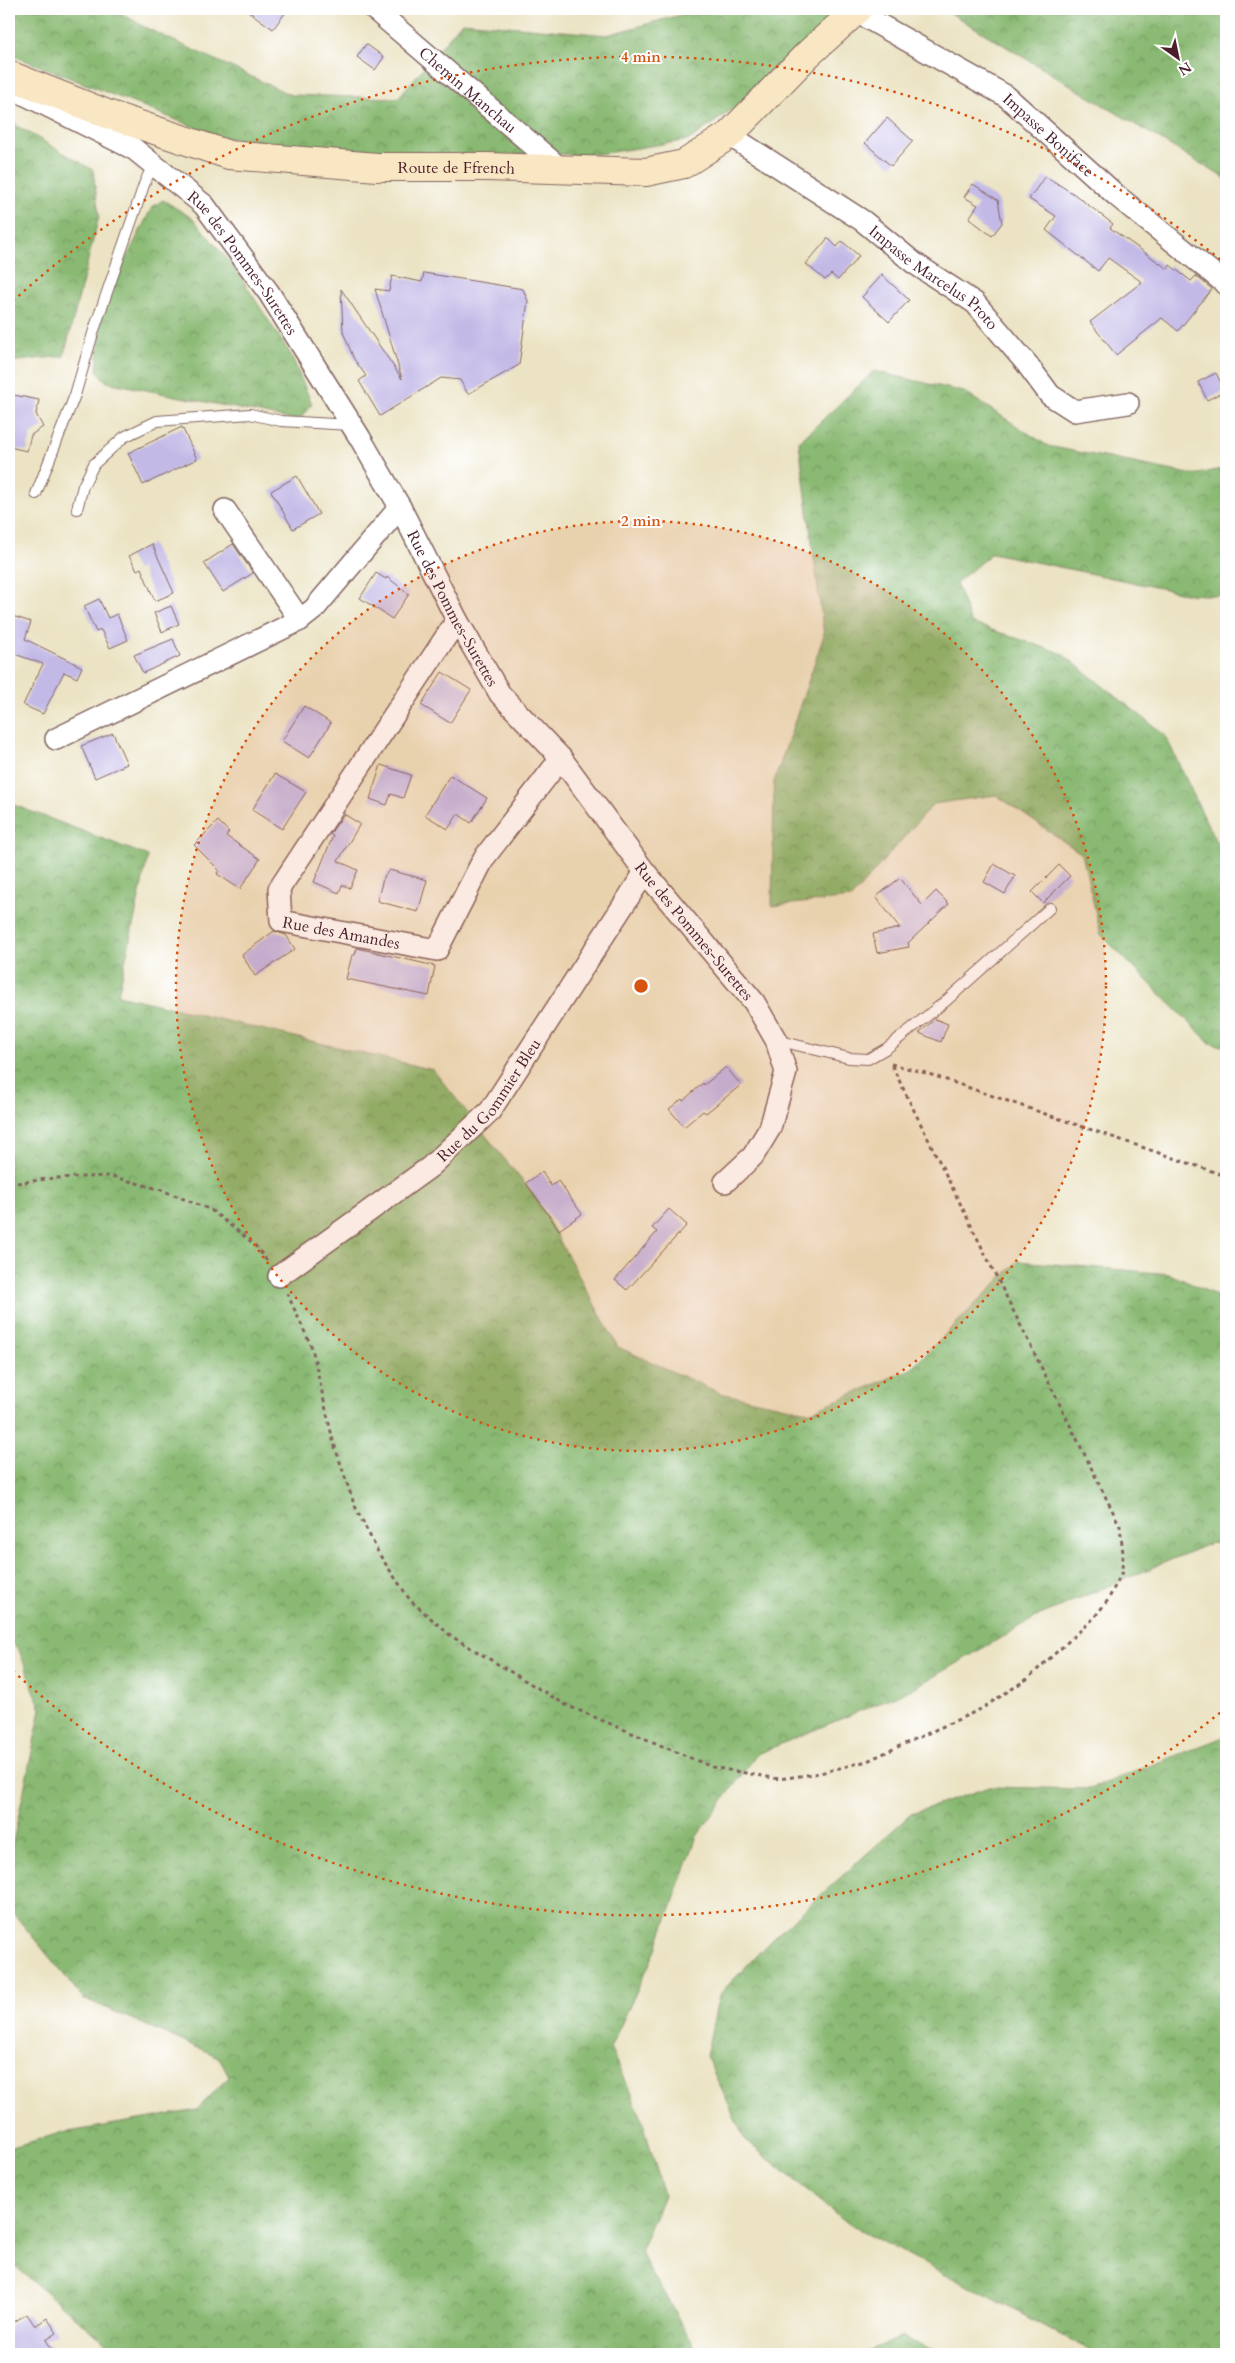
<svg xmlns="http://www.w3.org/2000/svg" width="1235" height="2363" font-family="Cardo,serif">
  <defs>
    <pattern id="forest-crowns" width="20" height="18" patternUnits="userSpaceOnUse" patternTransform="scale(1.25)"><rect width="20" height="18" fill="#89b972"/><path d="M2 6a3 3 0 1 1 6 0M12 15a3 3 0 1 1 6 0" fill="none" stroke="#72965e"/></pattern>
  </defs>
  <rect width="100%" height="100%" fill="#fff"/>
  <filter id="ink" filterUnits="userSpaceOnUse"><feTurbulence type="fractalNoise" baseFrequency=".02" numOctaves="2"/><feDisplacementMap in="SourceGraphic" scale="10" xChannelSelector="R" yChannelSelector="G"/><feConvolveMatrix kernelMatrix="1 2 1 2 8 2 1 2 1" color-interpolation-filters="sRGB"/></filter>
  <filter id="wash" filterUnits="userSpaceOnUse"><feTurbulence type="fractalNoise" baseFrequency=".0096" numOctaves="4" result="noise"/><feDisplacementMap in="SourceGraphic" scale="20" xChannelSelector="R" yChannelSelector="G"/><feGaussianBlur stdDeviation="1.12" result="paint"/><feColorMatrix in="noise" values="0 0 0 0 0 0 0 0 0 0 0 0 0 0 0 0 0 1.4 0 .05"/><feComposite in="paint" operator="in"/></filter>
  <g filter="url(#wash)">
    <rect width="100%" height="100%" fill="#ebe3c3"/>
    <!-- forest -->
    <g fill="url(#forest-crowns)" stroke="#6a6c4e">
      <path d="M9 9H115L144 27 291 95 398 98 462 22 607 35 702 9H849L767 85 689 140 598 154 372 156 220 137 9 54Z"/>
      <path d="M944 9H1226V179L947 11Z"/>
      <path d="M9 114 17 126 93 170 99 216 64 356 9 362Z"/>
      <path d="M163 200 192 218 232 264 291 355 312 404 303 416 294 420 107 382 97 371 102 307 152 207Z"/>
      <path d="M874 371 964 392 1048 446 1194 475 1226 468V596L1189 594 992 553 956 583 971 623 1061 653 1165 735 1215 840 1226 849V1047L1210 1043 1101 935 1082 854 996 795 933 804 851 898 772 906 774 782 824 635 799 442Z"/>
      <path d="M9 803 148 856 118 995 433 1070 536 1198 618 1347 720 1393 809 1412 911 1369 1018 1261 1170 1274 1226 1300V1545L1211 1543 1040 1615 912 1689 757 1754 697 1836 655 1952 610 2048 641 2116 664 2195 640 2252 699 2354H119L9 2261V2148L57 2134 197 2110 229 2076 219 2057 83 1998 9 1908V1861L41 1709 19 1650 9 1640Z"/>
      <path d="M1226 1736V2354H1098L849 2224 745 2140 706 2056 719 1995 771 1940 911 1814 989 1787 1090 1789Z"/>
      <path d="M902 2337 941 2354H860Z"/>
    </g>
    <g id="blocks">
      <!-- building -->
      <g fill="#c3b9e7">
        <path d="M245 9H288L273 29Z"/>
        <path d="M366 44 384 57 375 70 357 57Z"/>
        <path d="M887 118 913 141 891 166 865 143Z"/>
        <path d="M1045 176 1074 194 1113 224 1110 228 1168 269 1170 265 1191 281 1196 276 1212 289 1178 331 1162 318 1116 355 1090 322 1142 282 1108 258 1098 271 1046 230 1056 216 1029 199Z"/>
        <path d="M973 184 998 200 1002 223 992 236 969 218 978 205 964 197Z"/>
        <path d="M828 238 837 247 842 241 859 256 838 280 831 274 825 280 806 264Z"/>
        <path d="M424 273 523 289 528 301 519 365 468 394 460 380 441 378 380 416 359 381 366 376 354 359 343 332 341 289 402 379 375 289 389 291 392 276 422 282Z"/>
        <path d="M882 275 909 300 889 322 862 297Z"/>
        <path d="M1216 373 1225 391 1207 400 1198 382Z"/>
        <path d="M9 394 39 400 36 414 43 427 31 435 27 451 9 447Z"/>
        <path d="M182 427 197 459 143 485 128 453Z"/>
        <path d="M297 476 319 514 293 529 271 491Z"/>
        <path d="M152 544 174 593 155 601 141 568 137 570 129 556Z"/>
        <path d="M233 544 253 573 223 592 204 563Z"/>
        <path d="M376 573 386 579 387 577 409 594 392 619 360 598Z"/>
        <path d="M99 599 108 618 117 614 128 640 110 648 101 630 96 632 84 606Z"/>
        <path d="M171 606 179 624 162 632 154 613Z"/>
        <path d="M9 615 31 622 25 639 82 667 77 678 64 672 43 714 23 705 43 664 9 652Z"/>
        <path d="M173 639 180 656 143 673 134 655Z"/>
        <path d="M442 672 471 690 450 723 421 705Z"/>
        <path d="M304 706 331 723 309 758 282 741Z"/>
        <path d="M113 733 127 764 95 778 81 746Z"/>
        <path d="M381 765 411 775 403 798 391 794 387 805 370 799Z"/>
        <path d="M275 774 306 792 282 829 252 810Z"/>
        <path d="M450 775 487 798 471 823 458 814 448 829 425 815Z"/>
        <path d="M344 814 360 824 338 861 358 870 350 888 342 885 339 893 314 882 333 836 330 834Z"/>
        <path d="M218 821 229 832 226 836 260 859 240 889 217 874 219 870 194 845Z"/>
        <path d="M994 864 1015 876 1005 894 984 882Z"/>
        <path d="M1059 865 1070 876 1043 903 1032 892Z"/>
        <path d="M389 870 427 880 418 912 377 901 383 879Z"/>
        <path d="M900 878 922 905 936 891 949 904 908 943 909 947 877 953 873 934 900 928 876 897Z"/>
        <path d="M274 931 286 935 295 949 255 976 242 955Z"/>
        <path d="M357 948 435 966 429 996 346 979 352 955H355Z"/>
        <path d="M935 1019 948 1024 941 1042 919 1033Z"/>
        <path d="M726 1067 741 1085 706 1113 703 1111 684 1127 669 1109 682 1099 683 1101 703 1083 704 1085Z"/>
        <path d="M542 1172 551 1186 558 1181 582 1214 559 1230 526 1183Z"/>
        <path d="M669 1209 687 1225 627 1290 615 1280 657 1232 652 1228Z"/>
        <path d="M27 2314 35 2326 47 2318 57 2333 46 2340 55 2354H9V2325Z"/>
      </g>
    </g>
  </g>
  <g filter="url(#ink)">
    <use href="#blocks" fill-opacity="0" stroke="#826460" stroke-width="1"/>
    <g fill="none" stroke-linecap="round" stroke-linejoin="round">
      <!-- service casing -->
      <g stroke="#826460" stroke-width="12">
        <g id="service">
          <path d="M36 494 75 395 94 330 145 182 153 165"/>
          <path d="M77 509 83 486 94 464 124 437 157 421 250 414 281 421 351 425"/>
          <path d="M776 1040 849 1058 868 1059 887 1048 947 1000 1050 908"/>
        </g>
      </g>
      <!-- minor casing -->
      <g stroke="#826460" stroke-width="24">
        <g id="minor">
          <path id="s1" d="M374 9 562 170"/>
          <path id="s2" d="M855 11 1006 96 1117 196 1226 284"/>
          <path id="s3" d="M16 90 134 149 204 205 269 293 360 438 400 507 457 620 500 694 561 758 645 872 754 1002 776 1040 786 1072 770 1128 753 1156 725 1182"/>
          <path id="s4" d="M729 135 863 221 914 263 975 303 1027 364 1050 395 1075 411 1128 403"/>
          <path d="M225 510 300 620"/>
          <path id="s5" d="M457 620 279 889 281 921 437 950 484 858 561 758"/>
          <path d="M56 739 300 620 314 609 400 507"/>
          <path id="s6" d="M279 1276 430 1167 490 1111 645 872"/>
        </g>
      </g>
      <!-- secondary casing -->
      <g stroke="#826460" stroke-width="30">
        <g id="secondary">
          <path id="s7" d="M9 75 107 114 229 155 377 167H487L646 172 684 164 729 135 807 55 858 9"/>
        </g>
      </g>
      <!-- path -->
      <g stroke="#826460" stroke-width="3" stroke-dasharray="4 4" stroke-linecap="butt">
        <path d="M891 1064 926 1073 1226 1176"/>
        <path d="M9 1184 55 1178 111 1176 162 1190 211 1210 254 1244 267 1261"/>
        <path d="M287 1293 312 1348 333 1441 354 1504 379 1554 410 1600 451 1636 566 1705 712 1767 779 1779 820 1773 867 1761 981 1709 1027 1679 1093 1619 1108 1600 1122 1572 1123 1553 1120 1526 891 1064"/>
      </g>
      <!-- service -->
      <use href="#service" stroke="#fff" stroke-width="10"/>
      <!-- minor -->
      <use href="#minor" stroke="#fff" stroke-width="21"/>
      <!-- secondary -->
      <use href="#secondary" stroke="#f9e7c3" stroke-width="28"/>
    </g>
  </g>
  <!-- distance rings -->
  <circle cx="641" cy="986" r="465" fill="#d8530f" fill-opacity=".12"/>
  <g fill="none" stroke="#d8530f" stroke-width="2.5" stroke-dasharray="2.5 5">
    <circle cx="641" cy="986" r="465"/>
    <path d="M1226 1708A929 929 0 0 1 13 1671M13 301A929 929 0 0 1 1226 264"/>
  </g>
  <g text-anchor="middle" stroke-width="4" stroke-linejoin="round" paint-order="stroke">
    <!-- street labels -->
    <g font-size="16" fill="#4a1f2b" stroke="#fff">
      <text dy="6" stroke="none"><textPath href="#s1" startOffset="124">Chemin Manchau</textPath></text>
      <text dy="6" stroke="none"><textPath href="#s2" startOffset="231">Impasse Boniface</textPath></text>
      <text dy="6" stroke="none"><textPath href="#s7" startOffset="462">Route de Ffrench</textPath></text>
      <text dy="6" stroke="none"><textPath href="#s3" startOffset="291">Rue des Pommes-Surettes</textPath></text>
      <text dy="6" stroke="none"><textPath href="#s4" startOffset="250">Impasse Marcelus Proto</textPath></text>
      <text dy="6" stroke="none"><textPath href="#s3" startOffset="696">Rue des Pommes-Surettes</textPath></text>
      <text dy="6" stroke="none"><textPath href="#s5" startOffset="416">Rue des Amandes</textPath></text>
      <text dy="6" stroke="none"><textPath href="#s3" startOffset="1101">Rue des Pommes-Surettes</textPath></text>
      <text dy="6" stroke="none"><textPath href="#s6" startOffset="276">Rue du Gommier Bleu</textPath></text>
    </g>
  </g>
  <circle cx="641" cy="986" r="8" fill="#d8530f" stroke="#fff" stroke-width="2.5"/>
  <g font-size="15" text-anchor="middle" font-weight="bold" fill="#d8530f" stroke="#fff" stroke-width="4" stroke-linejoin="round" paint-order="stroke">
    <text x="641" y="62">4 min</text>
    <text x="641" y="526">2 min</text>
  </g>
  <!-- margin -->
  <rect width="1235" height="2363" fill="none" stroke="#fff" stroke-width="30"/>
  <!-- north arrow -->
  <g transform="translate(1178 58) rotate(147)" stroke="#ffffff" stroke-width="4" paint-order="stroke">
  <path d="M0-4L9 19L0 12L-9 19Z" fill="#4a1f2b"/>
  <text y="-8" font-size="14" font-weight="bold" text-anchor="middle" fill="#4a1f2b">N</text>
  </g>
</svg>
